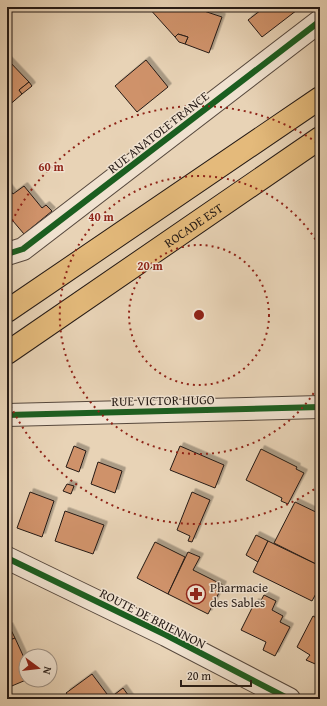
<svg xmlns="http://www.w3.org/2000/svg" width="327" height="706" font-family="'Gentium Book Plus',serif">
  <defs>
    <filter id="shadow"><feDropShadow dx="3.5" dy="-3.5" stdDeviation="0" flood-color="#0004"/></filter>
  </defs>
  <rect width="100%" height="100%" fill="#e8d3b6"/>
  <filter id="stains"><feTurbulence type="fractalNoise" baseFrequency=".005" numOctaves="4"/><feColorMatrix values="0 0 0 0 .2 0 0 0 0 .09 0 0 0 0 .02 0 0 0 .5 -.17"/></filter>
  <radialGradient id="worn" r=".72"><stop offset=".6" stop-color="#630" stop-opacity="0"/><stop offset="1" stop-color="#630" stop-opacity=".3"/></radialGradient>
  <!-- building -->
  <g fill="#cf926b" stroke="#251a15" filter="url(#shadow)">
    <path d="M148 7H199L201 10 222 17 209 53 185 44 188 37 178 34 175 37Z"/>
    <path d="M265 7H301L262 37 248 20Z"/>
    <path d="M178 34 188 37 185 44 179 42 175 37Z"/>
    <path d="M7 59 29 82 19 90 22 94 7 107Z"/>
    <path d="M146 60 168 87 137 112 115 86Z"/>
    <path d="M29 82 32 86 22 94 19 90Z"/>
    <path d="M7 186 13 194 24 186 42 208 46 205 52 211 24 234 7 214Z"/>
    <path d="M74 446 86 451 79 472 66 467Z"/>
    <path d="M180 446 224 465 215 488 170 470Z"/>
    <path d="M261 449 297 467 296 469 304 473 288 504 281 501 282 498 246 480Z"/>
    <path d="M98 462 122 471 115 493 91 484Z"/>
    <path d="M67 484 74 486 71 494 63 491Z"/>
    <path d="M30 492 54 501 42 537 17 528Z"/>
    <path d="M192 492 210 500 192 542 188 541 190 536 177 530Z"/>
    <path d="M295 502 320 514V566L274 543Z"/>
    <path d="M65 511 104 525 93 554 55 541Z"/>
    <path d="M256 535 268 541 258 562 246 555Z"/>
    <path d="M268 541 320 566V586L312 601 253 572Z"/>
    <path d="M155 542 185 557 168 594 137 578Z"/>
    <path d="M188 552 200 557 193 570 223 585 208 614 168 594Z"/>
    <path d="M264 595 276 601 272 610 283 616 280 622 290 627 275 656 263 650 266 642 241 630 255 602 259 604Z"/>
    <path d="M313 616 320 620V666L306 660 310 655 297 647Z"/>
    <path d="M9 626 15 638 10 640 7 635V629Z"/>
    <path d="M7 635 10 640 15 638 26 662V680L7 688Z"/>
    <path d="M92 674 110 698 123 688 131 699H71L66 693Z"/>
  </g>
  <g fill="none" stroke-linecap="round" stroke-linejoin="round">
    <!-- street casing -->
    <g stroke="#56483d" stroke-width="24">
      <g id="street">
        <path d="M7 254 23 249 320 21"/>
        <path d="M7 415 320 407"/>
        <path d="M7 558 166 635 289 699"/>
      </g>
    </g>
    <!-- highway casing -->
    <g stroke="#251a15" stroke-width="24">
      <g id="highway">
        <path d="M7 311 320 98"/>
        <path id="s1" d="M7 353 320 138"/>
      </g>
    </g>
    <!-- street -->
    <use href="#street" stroke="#f0e2d0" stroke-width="22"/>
    <!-- highway -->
    <use href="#highway" stroke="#e4ba7b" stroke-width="22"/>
    <!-- cycleway casing -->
    <g stroke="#f0e2d0" stroke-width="8">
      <g id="cycleway">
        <path d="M7 254 23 249 320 21"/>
        <path d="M7 415 320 407"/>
        <path d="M7 558 166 635 289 699"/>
      </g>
    </g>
    <!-- cycleway -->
    <use href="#cycleway" stroke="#1b5e20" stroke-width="6"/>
  </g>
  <!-- distance rings -->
  <g fill="none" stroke="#8f2418" stroke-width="2" stroke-dasharray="2 4">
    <circle cx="199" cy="315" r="70"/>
    <path d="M320 383A139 139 0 1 1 320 247"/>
    <path d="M319 486A209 209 0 0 1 7 398M7 232A209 209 0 0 1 319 144"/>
  </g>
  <!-- icons -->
  <defs>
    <g id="pharmacy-ring" transform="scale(1)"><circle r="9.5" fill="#f0e2d0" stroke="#8f2418" stroke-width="1.5"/><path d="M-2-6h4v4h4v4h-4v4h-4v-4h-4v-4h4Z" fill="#8f2418"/></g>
  </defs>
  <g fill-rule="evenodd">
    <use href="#pharmacy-ring" x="196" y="594"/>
  </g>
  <g text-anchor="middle" stroke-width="3" stroke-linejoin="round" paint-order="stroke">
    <!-- street labels -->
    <g font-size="13" fill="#251a15" stroke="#f0e2d0">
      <text transform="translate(158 132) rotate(-38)" y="5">RUE ANATOLE FRANCE</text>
      <text dy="5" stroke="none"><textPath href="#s1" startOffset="226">ROCADE EST</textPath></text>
      <text transform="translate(163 400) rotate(-1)" y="5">RUE VICTOR HUGO</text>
      <text transform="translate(153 618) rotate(27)" y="5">ROUTE DE BRIENNON</text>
    </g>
    <!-- poi labels -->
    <g font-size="13" fill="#251a15" stroke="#f0e2d0" text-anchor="start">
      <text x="210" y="592">Pharmacie<tspan x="210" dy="15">des Sables</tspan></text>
    </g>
  </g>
  <circle cx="199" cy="315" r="6" fill="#8f2418" stroke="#f0e2d0" stroke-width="2"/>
  <g font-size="12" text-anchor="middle" font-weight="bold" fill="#8f2418" stroke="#f0e2d0" stroke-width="3" stroke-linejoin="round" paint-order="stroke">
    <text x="51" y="171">60 m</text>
    <text x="101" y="221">40 m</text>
    <text x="150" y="270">20 m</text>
  </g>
  <!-- margin -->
  <rect width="327" height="706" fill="none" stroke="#e8d3b6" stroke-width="24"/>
  <rect x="8" y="8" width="311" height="690" fill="none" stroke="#251a15" stroke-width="2"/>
  <rect x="12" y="12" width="303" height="682" fill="none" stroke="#251a15"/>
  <!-- north arrow -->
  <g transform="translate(38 668) rotate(105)"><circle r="19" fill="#f0e2d0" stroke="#9f9285"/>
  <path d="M0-3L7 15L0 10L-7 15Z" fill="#8f2418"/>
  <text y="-6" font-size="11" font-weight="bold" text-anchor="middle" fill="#251a15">N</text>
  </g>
  <!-- scale -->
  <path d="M181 680v6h70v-6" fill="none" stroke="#251a15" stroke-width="2"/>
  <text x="187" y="680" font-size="12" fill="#251a15" stroke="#f0e2d0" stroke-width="3" paint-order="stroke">20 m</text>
  <rect width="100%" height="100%" filter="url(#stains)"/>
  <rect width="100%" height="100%" fill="url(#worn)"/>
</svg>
